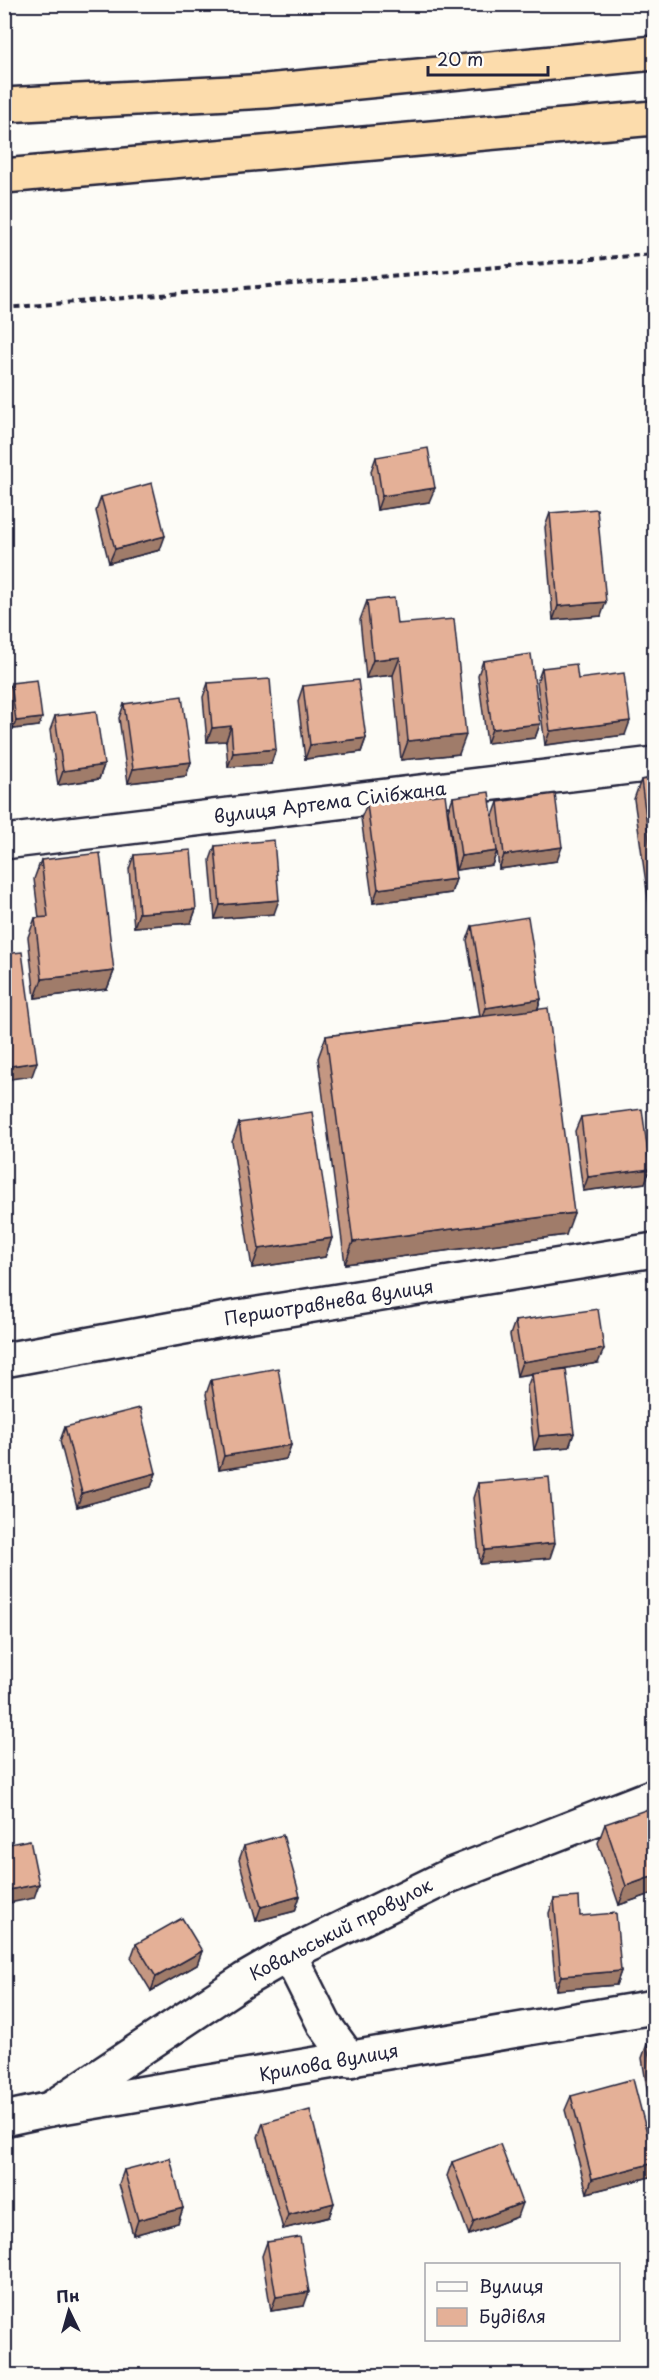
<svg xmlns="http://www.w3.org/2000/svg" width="659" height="2380" font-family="'Playpen Sans',sans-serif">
  <rect width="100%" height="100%" fill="#fdfcf7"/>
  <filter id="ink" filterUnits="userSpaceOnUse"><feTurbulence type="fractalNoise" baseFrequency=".0167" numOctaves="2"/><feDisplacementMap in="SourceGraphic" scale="12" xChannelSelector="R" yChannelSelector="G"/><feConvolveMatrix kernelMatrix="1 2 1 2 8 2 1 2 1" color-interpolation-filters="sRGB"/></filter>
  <g filter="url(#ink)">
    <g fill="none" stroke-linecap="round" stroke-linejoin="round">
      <!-- minor casing -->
      <g stroke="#22223b" stroke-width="38">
        <g id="minor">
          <path d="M4 842 654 764"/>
          <path d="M4 1360 233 1318 654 1250"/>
          <path d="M289 1954 324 2024 350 2060"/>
          <path d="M50 2109 244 1980 289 1954 451 1875 654 1796"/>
          <path d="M4 2119 50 2109 654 2007"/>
        </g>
      </g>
      <!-- highway casing -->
      <g stroke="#22223b" stroke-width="38">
        <g id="highway">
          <path d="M4 105 266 91 654 53"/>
          <path d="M4 176 654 118"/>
        </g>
      </g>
      <!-- path -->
      <path stroke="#22223b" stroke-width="4" stroke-dasharray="6 4.5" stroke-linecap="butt" d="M4 308 654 254"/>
      <!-- minor -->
      <use href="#minor" stroke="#fdfcf7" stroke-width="33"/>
      <!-- highway -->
      <use href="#highway" stroke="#fcdcac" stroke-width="33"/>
    </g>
    <!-- wall -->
    <g fill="#c49782" stroke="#22223b" stroke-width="1.5">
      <path d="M376 457 429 502 377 510 371 471Z"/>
      <path d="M101 497 160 550 109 563 96 511Z"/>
      <path d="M550 513 601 616 553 620 545 527Z"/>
      <path d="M367 601 397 624 459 754 401 760 393 675 366 678 360 620Z"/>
      <path d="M483 661 540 724 535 738 487 743 478 675Z"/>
      <path d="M542 668 578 679 625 735 545 745 537 682Z"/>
      <path d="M11 683 39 726 13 729 8 690Z"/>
      <path d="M208 683 271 764 228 767 226 741 207 742 203 697Z"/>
      <path d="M303 686 366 738 361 752 305 759 298 701Z"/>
      <path d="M124 704 191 762 186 776 128 783 119 718Z"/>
      <path d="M55 716 104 765 99 779 58 785 50 730Z"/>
      <path d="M654 778V924L652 925 634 799 641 780Z"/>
      <path d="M453 797 493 816 498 802 557 861 499 869 497 851 492 865 456 870 448 811Z"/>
      <path d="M367 804 456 879 451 893 373 903 361 818Z"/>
      <path d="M215 846 274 914 215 919 210 860Z"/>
      <path d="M134 855 196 909 191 923 134 927 129 869Z"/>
      <path d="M41 860 114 971 107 989 35 998 28 937 35 918H39L34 879Z"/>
      <path d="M472 926 541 999 538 1009 566 1235 345 1264 318 1058 326 1036 480 1016 467 940Z"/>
      <path d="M581 1117 650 1169 645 1183 583 1191 575 1131Z"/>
      <path d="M239 1123 332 1238 325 1257 252 1268 232 1142Z"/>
      <path d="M515 1321 598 1363 543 1372 574 1433 569 1447 534 1450 527 1387 532 1374 517 1376 510 1335Z"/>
      <path d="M211 1380 291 1445 286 1459 219 1470 206 1394Z"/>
      <path d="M65 1427 156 1473 151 1487 77 1507 60 1441Z"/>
      <path d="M478 1483 550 1558 480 1564 473 1498Z"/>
      <path d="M605 1824 654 1893 619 1905 598 1843Z"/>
      <path d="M244 1846 300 1896 295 1911 256 1921 239 1860Z"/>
      <path d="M554 1899 580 1916 621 1971 616 1985 556 1990 549 1913Z"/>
      <path d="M136 1944 202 1951 197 1965 151 1991 131 1958Z"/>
      <path d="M654 2043V2124H653L642 2058 647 2044Z"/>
      <path d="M571 2096 650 2177 587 2193 565 2110Z"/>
      <path d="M263 2123 334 2203 329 2217 283 2229 258 2137Z"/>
      <path d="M452 2162 517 2217 469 2235 447 2176Z"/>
      <path d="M124 2170 183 2208 178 2223 133 2235 119 2184Z"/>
      <path d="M267 2242 304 2306 271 2311 262 2256Z"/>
    </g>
    <!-- shaded-wall -->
    <g fill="#a07b6a" stroke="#22223b" stroke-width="1.5">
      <path d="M435 488 429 502 377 510 382 496Z"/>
      <path d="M165 536 160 550 109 563 115 549Z"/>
      <path d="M606 602 601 616 553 620 558 606Z"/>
      <path d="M400 657 393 675 366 678 373 660Z"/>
      <path d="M42 718 39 726 13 729 16 721Z"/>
      <path d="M630 721 625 735 545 745 550 731Z"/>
      <path d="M540 724 535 738 487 743 492 729Z"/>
      <path d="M231 726 226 741 207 742 212 728Z"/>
      <path d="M466 735 459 754 401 760 408 741Z"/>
      <path d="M366 738 361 752 305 759 310 745Z"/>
      <path d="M276 749 271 764 228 767 233 753Z"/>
      <path d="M191 762 186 776 128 783 133 769Z"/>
      <path d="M104 765 99 779 58 785 63 771Z"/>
      <path d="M12 786 7 800H4V787Z"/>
      <path d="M562 847 557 861 499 869 504 855Z"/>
      <path d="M497 851 492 865 456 870 461 856Z"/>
      <path d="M456 879 451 893 373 903 378 889Z"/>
      <path d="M279 900 274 914 215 919 220 905Z"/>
      <path d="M196 909 191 923 134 927 139 913Z"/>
      <path d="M654 917V924L652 925Z"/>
      <path d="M114 971 107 989 35 998 42 979Z"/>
      <path d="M541 999 536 1013 481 1022 486 1008Z"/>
      <path d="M37 1062 32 1076 4 1080V1067Z"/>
      <path d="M650 1169 645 1183 583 1191 588 1177Z"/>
      <path d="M574 1213 566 1235 345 1264 353 1242Z"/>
      <path d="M332 1238 325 1257 252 1268 259 1249Z"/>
      <path d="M604 1349 598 1363 517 1376 522 1362Z"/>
      <path d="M574 1433 569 1447 534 1450 539 1436Z"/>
      <path d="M291 1445 286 1459 219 1470 224 1456Z"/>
      <path d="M156 1473 151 1487 77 1507 82 1493Z"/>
      <path d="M555 1543 550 1558 480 1564 485 1550Z"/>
      <path d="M654 1876V1893L619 1905 626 1886Z"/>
      <path d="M39 1884 34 1898 4 1904V1891Z"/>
      <path d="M300 1896 295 1911 256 1921 261 1907Z"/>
      <path d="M202 1951 197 1965 151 1991 156 1977Z"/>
      <path d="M621 1971 616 1985 556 1990 561 1976Z"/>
      <path d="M654 2163 650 2177 587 2193 592 2179Z"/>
      <path d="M334 2203 329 2217 283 2229 288 2215Z"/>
      <path d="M522 2203 517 2217 469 2235 474 2221Z"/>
      <path d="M183 2208 178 2223 133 2235 138 2220Z"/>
      <path d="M309 2292 304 2306 271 2311 276 2297Z"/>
    </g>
    <!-- building -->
    <g fill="#e4b097" stroke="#22223b" stroke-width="1.5">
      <path d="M428 448 435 488 382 496 376 457Z"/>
      <path d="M152 483 165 536 115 549 101 497Z"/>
      <path d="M597 509 606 602 558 606 550 513Z"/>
      <path d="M394 598 397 624 454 619 466 735 408 741 400 657 373 660 367 601Z"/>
      <path d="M531 654 540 724 492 729 483 661Z"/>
      <path d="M576 664 578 679 624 673 630 721 550 731 542 668Z"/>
      <path d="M270 679 276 749 233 753 231 726 212 728 208 683Z"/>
      <path d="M37 680 42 718 16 721 11 683Z"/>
      <path d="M358 680 366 738 310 745 303 686Z"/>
      <path d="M182 696 191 762 133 769 124 704Z"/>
      <path d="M96 711 104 765 63 771 55 716Z"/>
      <path d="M4 725 12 786 4 787Z"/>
      <path d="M654 778V877L641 780Z"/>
      <path d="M489 792 497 851 461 856 453 797Z"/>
      <path d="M445 794 456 879 378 889 367 804Z"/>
      <path d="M555 794 562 847 504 855 498 802Z"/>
      <path d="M274 840 279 900 220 905 215 846Z"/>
      <path d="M191 850 196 909 139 913 134 855Z"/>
      <path d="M100 853 114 971 42 979 35 918 48 917 41 860Z"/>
      <path d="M528 917 541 999 486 1008 472 926Z"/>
      <path d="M22 952 37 1062 4 1067V954Z"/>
      <path d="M548 1008 574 1213 353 1242 326 1036Z"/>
      <path d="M642 1109 650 1169 588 1177 581 1117Z"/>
      <path d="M312 1112 332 1238 259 1249 239 1123Z"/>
      <path d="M598 1309 604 1349 522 1362 515 1321Z"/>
      <path d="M278 1368 291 1445 224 1456 211 1380Z"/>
      <path d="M566 1369 574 1433 539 1436 532 1373Z"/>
      <path d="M140 1408 156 1473 82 1493 65 1427Z"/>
      <path d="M549 1477 555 1543 485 1550 478 1483Z"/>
      <path d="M654 1807V1876L626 1886 605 1824Z"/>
      <path d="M283 1835 300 1896 261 1907 244 1846Z"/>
      <path d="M30 1840 39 1884 4 1891V1845Z"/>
      <path d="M579 1897 580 1916 616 1913 621 1971 561 1976 554 1899Z"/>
      <path d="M182 1918 202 1951 156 1977 136 1944Z"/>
      <path d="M654 2043V2087L647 2044Z"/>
      <path d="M633 2079 654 2160V2163L592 2179 571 2096Z"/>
      <path d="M310 2110 334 2203 288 2215 263 2123Z"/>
      <path d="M500 2144 522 2203 474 2221 452 2162Z"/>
      <path d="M170 2158 183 2208 138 2220 124 2170Z"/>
      <path d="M300 2237 309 2292 276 2297 267 2242Z"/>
    </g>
  </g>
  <g text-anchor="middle" stroke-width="6" stroke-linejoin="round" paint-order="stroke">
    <!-- street labels -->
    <g font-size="18" fill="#22223b" stroke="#fdfcf7">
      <text transform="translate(330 803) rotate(-7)" y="6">вулиця Артема Сілібжана</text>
      <text transform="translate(329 1303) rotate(-9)" y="6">Першотравнева вулиця</text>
      <text transform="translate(341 1930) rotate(-27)" y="6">Ковальський провулок</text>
      <text transform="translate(329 2063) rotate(-10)" y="6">Крилова вулиця</text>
    </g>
  </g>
  <!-- margin -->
  <rect width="659" height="2380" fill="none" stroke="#fdfcf7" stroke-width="24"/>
  <rect x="12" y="12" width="635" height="2356" fill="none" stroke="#22223b" stroke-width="2" filter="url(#ink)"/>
  <!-- legend -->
  <rect x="425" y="2263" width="195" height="78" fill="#fdfcf7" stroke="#a5a5ac" stroke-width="1.5"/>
  <rect x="437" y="2282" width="30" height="9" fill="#fdfcf7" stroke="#a5a5ac" stroke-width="1.5"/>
  <text x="479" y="2293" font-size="18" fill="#22223b">Вулиця</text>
  <rect x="437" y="2308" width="30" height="18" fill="#e4b097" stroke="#a5a5ac" stroke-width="1.5"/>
  <text x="479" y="2323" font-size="18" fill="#22223b">Будівля</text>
  <!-- north arrow -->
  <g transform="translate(69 2311) rotate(355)" stroke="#fdfcf7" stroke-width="4.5" paint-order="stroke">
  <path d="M0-4.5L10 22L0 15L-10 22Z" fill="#22223b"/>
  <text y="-9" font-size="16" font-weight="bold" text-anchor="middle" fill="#22223b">Пн</text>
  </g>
  <!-- scale -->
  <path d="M428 66v9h120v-9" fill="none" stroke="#22223b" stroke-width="3"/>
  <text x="437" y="66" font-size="18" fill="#22223b" stroke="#fdfcf7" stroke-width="4.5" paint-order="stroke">20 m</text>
</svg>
